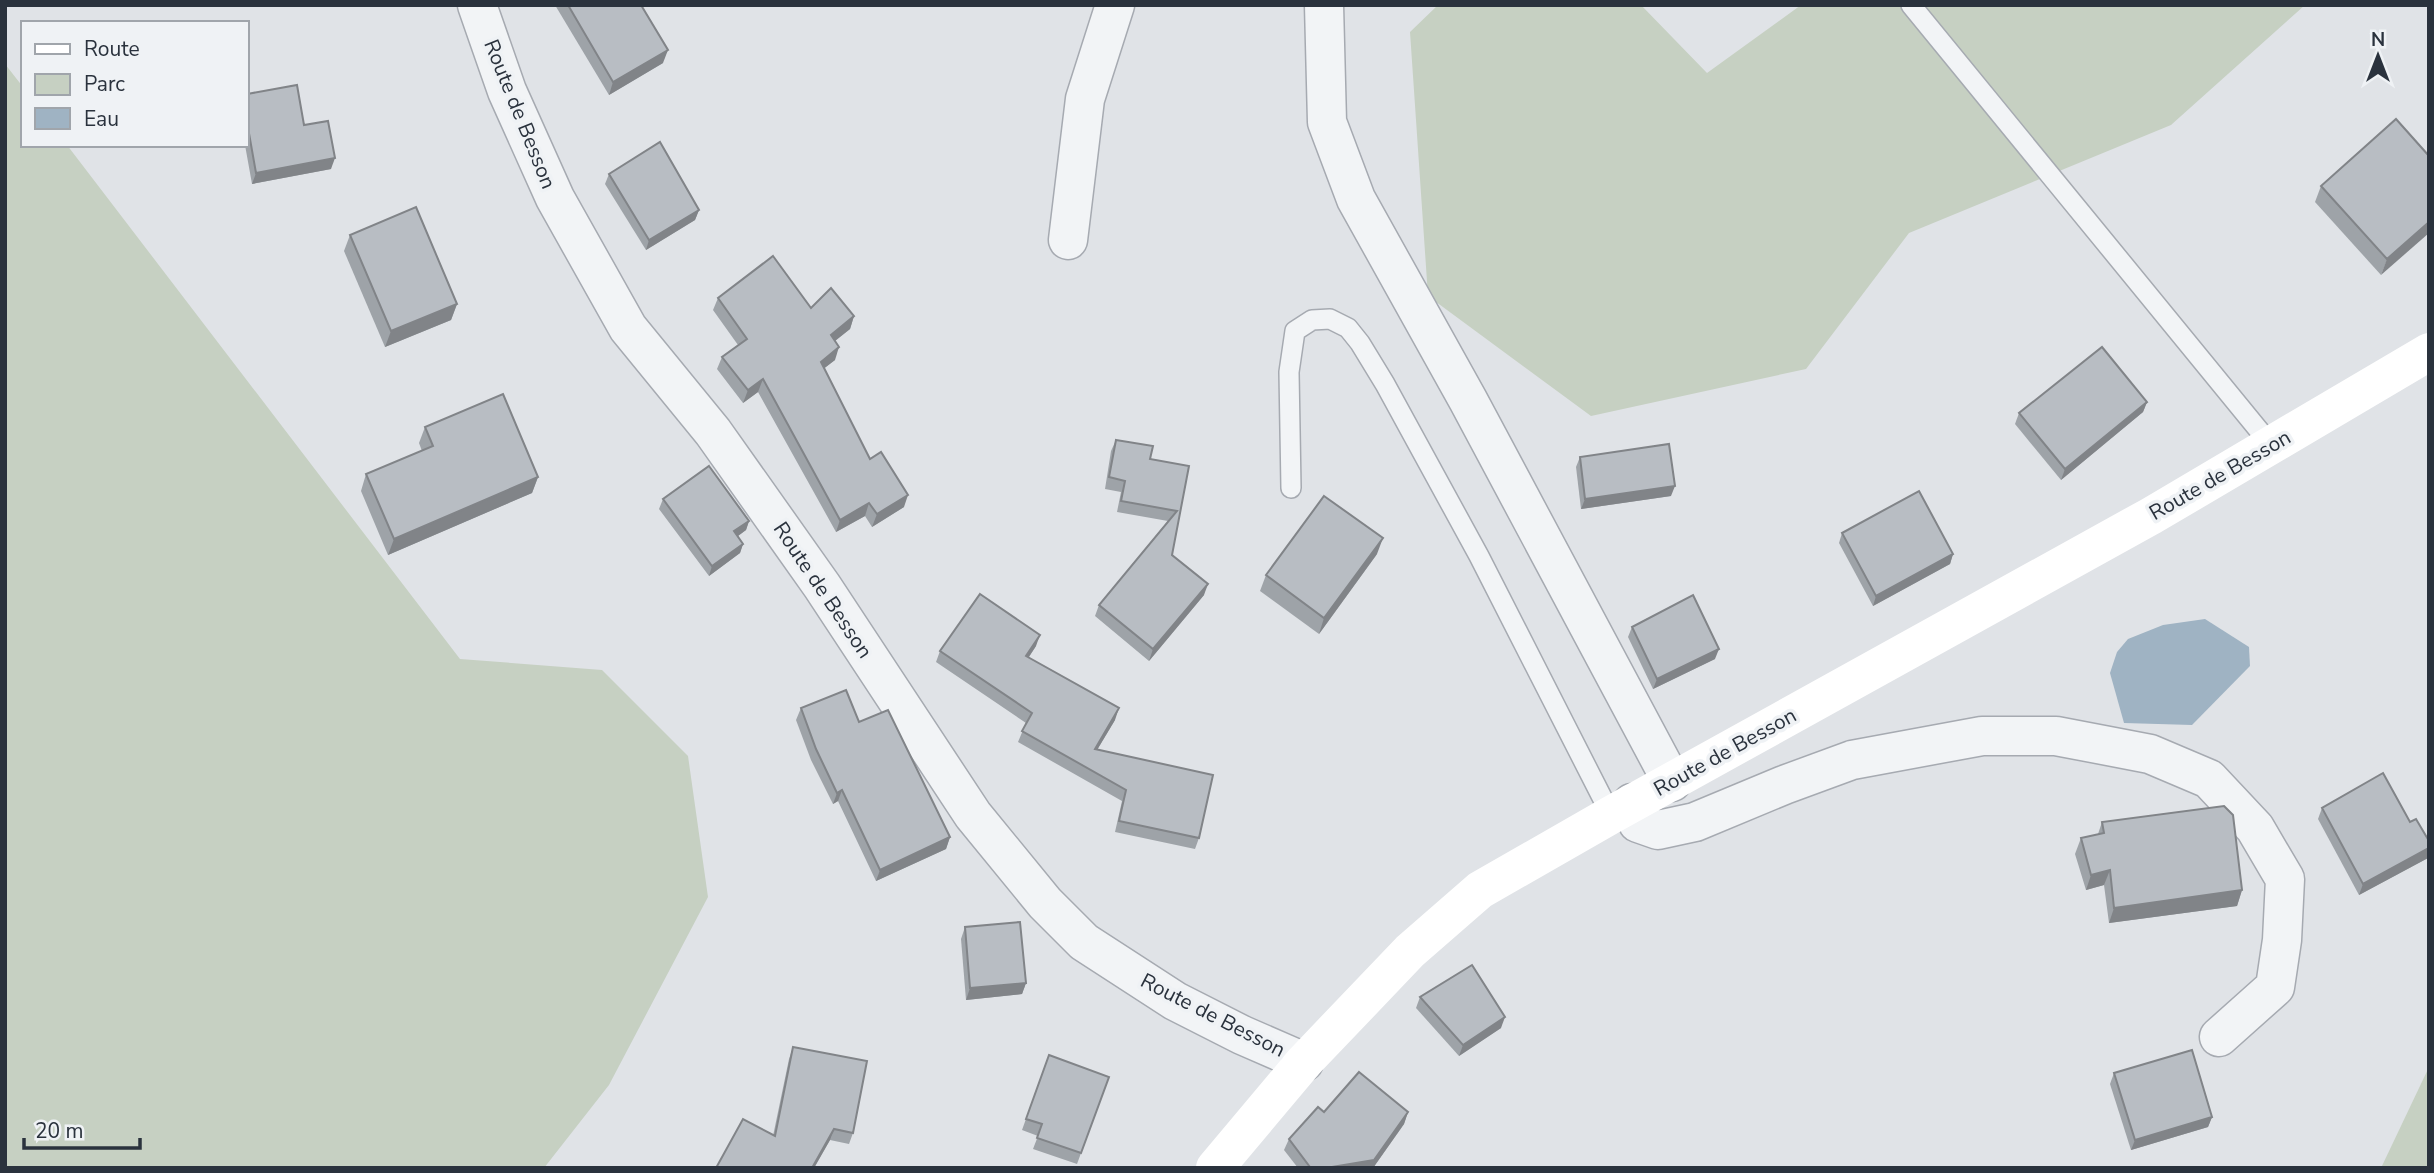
<svg xmlns="http://www.w3.org/2000/svg" width="2434" height="1173" font-family="'Nunito Sans',sans-serif">
  <rect width="100%" height="100%" fill="#e0e3e7"/>
  <!-- green -->
  <g fill="#c6d0c2">
    <path d="M1438 5H1641L1707 73 1801 5H2305L2171 125 1909 233 1806 369 1591 416 1428 296 1410 32Z"/>
    <path d="M5 64 23 87V145H67L460 659 602 670 688 756 708 897 609 1085 544 1168H5Z"/>
    <path d="M2429 1067V1168H2381Z"/>
  </g>
  <!-- water -->
  <path fill="#9fb3c3" d="M2205 619 2249 647 2250 666 2192 725 2124 723 2110 673 2117 652 2128 639 2163 625Z"/>
  <g fill="none" stroke-linecap="round" stroke-linejoin="round">
    <!-- lane casing -->
    <g stroke="#a6aab1" stroke-width="22">
      <g id="lane">
        <path d="M1911 5 2271 445"/>
        <path d="M1291 488 1289 372 1295 331 1312 320 1330 319 1348 328 1360 343 1385 384 1479 556 1611 815"/>
      </g>
    </g>
    <!-- street casing -->
    <g stroke="#a6aab1" stroke-width="41">
      <g id="street">
        <path d="M477 5 507 91 555 198 628 328 713 432 822 586 973 815 1045 903 1084 942 1175 1001 1242 1035 1304 1062"/>
        <path d="M1324 5 1327 122 1356 199 1468 400 1672 782"/>
        <path d="M1068 240 1085 99 1115 5"/>
        <path d="M1632 803 1638 823 1658 830 1695 822 1784 785 1852 760 1982 736H2056L2150 754 2209 779 2255 828 2285 879 2282 940 2275 987 2219 1037"/>
      </g>
    </g>
    <!-- lane -->
    <use href="#lane" stroke="#f2f4f6" stroke-width="19"/>
    <!-- street -->
    <use href="#street" stroke="#f2f4f6" stroke-width="38"/>
    <!-- secondary -->
    <path stroke="#fff" stroke-width="38" d="M1215 1168 1304 1062 1410 951 1480 890 1611 815 2151 516 2429 352"/>
  </g>
  <!-- wall -->
  <g fill="#9ea3a8">
    <path d="M555 5H641L663 63 609 95Z"/>
    <path d="M247 94 304 125 331 169 252 184 245 145H247Z"/>
    <path d="M2429 156 2381 275 2315 202 2321 186Z"/>
    <path d="M609 174 699 210 695 220 646 250 605 184Z"/>
    <path d="M350 235 457 304 451 320 385 347 344 251Z"/>
    <path d="M718 298 811 308 854 316 850 329 835 341V360L824 368 870 459 904 507 872 527 865 516 836 532 758 392 743 403 717 369 722 357 738 345 713 310Z"/>
    <path d="M2147 402 2143 412 2061 480 2015 424 2019 413Z"/>
    <path d="M425 427 538 477 532 493 388 555 361 491 366 474 422 451 419 443Z"/>
    <path d="M1116 440 1150 459 1189 466 1172 555 1204 595 1149 661 1095 616 1099 605 1168 521 1117 512 1121 492 1105 489 1111 451Z"/>
    <path d="M1580 457 1671 496 1581 509 1576 467Z"/>
    <path d="M663 499 749 521 746 530 738 536 743 544 740 553 709 576 659 509Z"/>
    <path d="M1842 533 1953 554 1950 564 1873 606 1839 543Z"/>
    <path d="M1377 554 1319 634 1260 591 1266 575Z"/>
    <path d="M1632 627 1715 659 1653 689 1628 637Z"/>
    <path d="M1036 646 1029 657 1115 720 1097 750 1199 838 1195 849 1115 832 1122 801 1018 742 1026 723 936 662 940 651Z"/>
    <path d="M801 708 859 722 950 837 946 849 876 881 838 801 833 804 811 760 796 720Z"/>
    <path d="M2322 808 2410 822 2429 841 2428 858 2359 895 2318 819Z"/>
    <path d="M2102 822 2242 890 2237 906 2109 923 2104 885 2086 890 2075 854 2081 838 2098 834Z"/>
    <path d="M965 927 1026 983 1022 994 966 1000 961 939Z"/>
    <path d="M1420 997 1501 1028 1459 1056 1416 1008Z"/>
    <path d="M793 1047 853 1133 849 1144 830 1140 814 1168H716L773 1136 789 1059Z"/>
    <path d="M1049 1055 1109 1077 1077 1164 1033 1149 1038 1136 1022 1130Z"/>
    <path d="M2114 1073 2212 1117 2208 1127 2131 1150 2110 1084Z"/>
    <path d="M1324 1112H1408L1404 1124 1373 1168H1298L1284 1150 1289 1139Z"/>
  </g>
  <!-- shaded-wall -->
  <g fill="#818488">
    <path d="M668 50 663 63 609 95 613 82Z"/>
    <path d="M335 158 331 169 252 184 256 173Z"/>
    <path d="M699 210 695 220 646 250 649 240Z"/>
    <path d="M2429 222V233L2381 275 2387 259Z"/>
    <path d="M457 304 451 320 385 347 391 331Z"/>
    <path d="M854 316 850 329 826 348 831 335Z"/>
    <path d="M839 347 835 360 817 374 821 362Z"/>
    <path d="M763 379 758 392 743 403 748 390Z"/>
    <path d="M2147 402 2143 412 2061 480 2065 469Z"/>
    <path d="M538 477 532 493 388 555 394 539Z"/>
    <path d="M1675 486 1671 496 1581 509 1585 499Z"/>
    <path d="M908 495 904 507 872 527 877 514Z"/>
    <path d="M869 503 865 516 836 532 840 520Z"/>
    <path d="M749 521 746 530 731 541 734 531Z"/>
    <path d="M1383 538 1377 554 1319 634 1324 618Z"/>
    <path d="M743 544 740 553 709 576 712 566Z"/>
    <path d="M1953 554 1950 564 1873 606 1876 596Z"/>
    <path d="M1208 584 1204 595 1149 661 1153 649Z"/>
    <path d="M1040 635 1036 646 1022 667 1026 656Z"/>
    <path d="M1719 649 1715 659 1653 689 1657 679Z"/>
    <path d="M1119 708 1115 720 1091 760 1095 749Z"/>
    <path d="M842 790 838 801 833 804 837 793Z"/>
    <path d="M950 837 946 849 876 881 880 870Z"/>
    <path d="M2429 848 2428 858 2359 895 2363 884Z"/>
    <path d="M2110 870 2104 885 2086 890 2091 875Z"/>
    <path d="M2242 890 2237 906 2109 923 2114 908Z"/>
    <path d="M1026 983 1022 994 966 1000 970 988Z"/>
    <path d="M1505 1017 1501 1028 1459 1056 1463 1045Z"/>
    <path d="M1408 1112 1404 1124 1373 1168H1326Z"/>
    <path d="M2212 1117 2208 1127 2131 1150 2135 1140Z"/>
    <path d="M834 1129 830 1140 814 1168H812Z"/>
  </g>
  <!-- building -->
  <g fill="#b8bdc3" stroke="#818488" stroke-width="2">
    <path d="M568 5H641L668 50 613 82Z"/>
    <path d="M297 85 304 125 328 121 335 158 256 173 247 122V94Z"/>
    <path d="M2396 119 2429 156V222L2387 259 2321 186Z"/>
    <path d="M660 142 699 210 649 240 609 174Z"/>
    <path d="M416 207 457 304 391 331 350 235Z"/>
    <path d="M773 256 811 308 831 288 854 316 831 335 839 347 821 362 870 459 881 452 908 495 877 514 869 503 840 520 763 379 748 390 722 357 747 339 718 298Z"/>
    <path d="M2102 347 2147 402 2065 469 2019 413Z"/>
    <path d="M503 394 538 477 394 539 366 474 433 446 425 427Z"/>
    <path d="M1116 440 1153 446 1150 459 1189 466 1172 555 1208 584 1153 649 1099 605 1177 511 1121 501 1125 481 1109 477Z"/>
    <path d="M1669 444 1675 486 1585 499 1580 457Z"/>
    <path d="M709 466 749 521 734 531 743 544 712 566 663 499Z"/>
    <path d="M1919 491 1953 554 1876 596 1842 533Z"/>
    <path d="M1324 496 1383 538 1324 618 1266 575Z"/>
    <path d="M980 594 1040 635 1026 656 1119 708 1095 749 1213 775 1199 838 1119 821 1126 790 1022 731 1032 713 940 651Z"/>
    <path d="M1693 595 1719 649 1657 679 1632 627Z"/>
    <path d="M846 690 859 722 888 710 950 837 880 870 842 790 837 793 816 749 801 708Z"/>
    <path d="M2383 773 2410 822 2416 819 2429 841V848L2363 884 2322 808Z"/>
    <path d="M2224 806 2233 815 2242 890 2114 908 2110 870 2091 875 2081 838 2104 833 2102 822Z"/>
    <path d="M1020 922 1026 983 970 988 965 927Z"/>
    <path d="M1472 965 1505 1017 1463 1045 1420 997Z"/>
    <path d="M793 1047 867 1061 853 1133 834 1129 812 1168H716L743 1119 775 1136Z"/>
    <path d="M2192 1050 2212 1117 2135 1140 2114 1073Z"/>
    <path d="M1049 1055 1109 1077 1081 1153 1037 1138 1042 1124 1026 1119Z"/>
    <path d="M1359 1072 1408 1112 1374 1160 1326 1168 1310 1167 1289 1139 1318 1107 1324 1112Z"/>
  </g>
  <g text-anchor="middle" stroke-width="7" stroke-linejoin="round" paint-order="stroke">
    <!-- street labels -->
    <g font-size="21" fill="#2a323d" stroke="#eff2f5">
      <text transform="translate(520 114) rotate(68)" y="7">Route de Besson</text>
      <text transform="translate(2220 475) rotate(-30)" y="7">Route de Besson</text>
      <text transform="translate(823 590) rotate(56)" y="7">Route de Besson</text>
      <text transform="translate(1725 752) rotate(-29)" y="7">Route de Besson</text>
      <text transform="translate(1213 1015) rotate(27)" y="7">Route de Besson</text>
    </g>
  </g>
  <!-- border -->
  <rect width="2434" height="1173" fill="none" stroke="#2a323d" stroke-width="14"/>
  <!-- legend -->
  <rect x="21" y="21" width="228" height="126" fill="#eff2f5" stroke="#a0a5ab" stroke-width="2"/>
  <rect x="35" y="44" width="35" height="10" fill="#ffffff" stroke="#a0a5ab" stroke-width="2"/>
  <text x="84" y="56" font-size="21" fill="#2a323d">Route</text>
  <rect x="35" y="74" width="35" height="21" fill="#c6d0c2" stroke="#a0a5ab" stroke-width="2"/>
  <text x="84" y="91" font-size="21" fill="#2a323d">Parc</text>
  <rect x="35" y="108" width="35" height="21" fill="#9fb3c3" stroke="#a0a5ab" stroke-width="2"/>
  <text x="84" y="126" font-size="21" fill="#2a323d">Eau</text>
  <!-- north arrow -->
  <g transform="translate(2378 56)" stroke="#eff2f5" stroke-width="5" paint-order="stroke">
  <path d="M0-5L12 26L0 18L-12 26Z" fill="#2a323d"/>
  <text y="-10" font-size="19" font-weight="bold" text-anchor="middle" fill="#2a323d">N</text>
  </g>
  <!-- scale -->
  <path d="M24 1138v10h116v-10" fill="none" stroke="#2a323d" stroke-width="3.5"/>
  <text x="35" y="1138" font-size="21" fill="#2a323d" stroke="#eff2f5" stroke-width="5" paint-order="stroke">20 m</text>
</svg>
